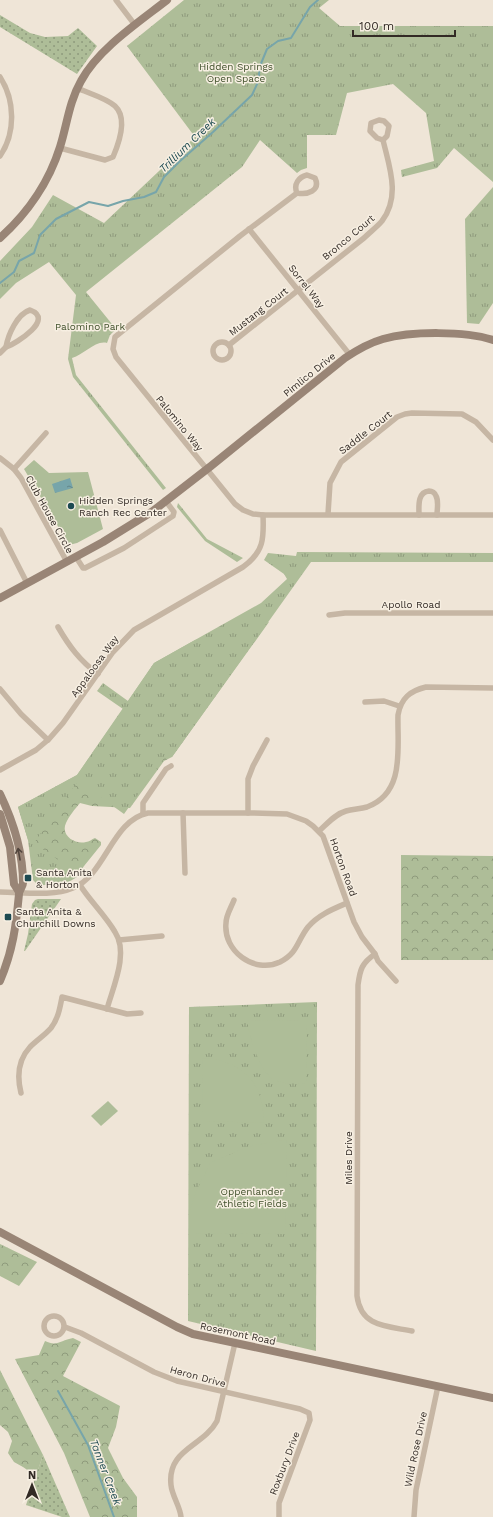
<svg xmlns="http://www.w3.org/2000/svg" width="493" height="1517" font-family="'Work Sans',sans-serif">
  <defs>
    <pattern id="grass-dots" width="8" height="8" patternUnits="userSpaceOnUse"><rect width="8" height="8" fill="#aebd98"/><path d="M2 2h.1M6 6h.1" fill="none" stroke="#8e9a7c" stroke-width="1.8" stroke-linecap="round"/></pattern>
    <pattern id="forest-crowns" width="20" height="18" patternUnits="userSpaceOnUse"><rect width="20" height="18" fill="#aebd98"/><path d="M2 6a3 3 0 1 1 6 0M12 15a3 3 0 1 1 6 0" fill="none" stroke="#8e9a7c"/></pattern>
    <pattern id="park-tufts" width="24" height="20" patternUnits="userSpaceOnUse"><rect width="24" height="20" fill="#aebd98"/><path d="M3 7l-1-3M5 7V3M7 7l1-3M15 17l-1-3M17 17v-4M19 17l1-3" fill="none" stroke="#8e9a7c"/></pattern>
    <pattern id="water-ripples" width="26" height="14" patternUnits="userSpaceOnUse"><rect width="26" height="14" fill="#77a5aa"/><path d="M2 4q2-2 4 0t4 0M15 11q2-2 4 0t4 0" fill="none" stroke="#62878a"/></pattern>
  </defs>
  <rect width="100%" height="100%" fill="#efe5d7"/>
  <!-- grass -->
  <g fill="url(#grass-dots)">
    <path d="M0 15 30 33 45 37 68 36 78 28 97 46 77 74 0 27Z"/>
    <path d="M38 899H61L25 951H24L28 934 32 904 35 900Z"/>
    <path d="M43 1455 70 1517H62L26 1505Z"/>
  </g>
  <!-- forest -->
  <g fill="url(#forest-crowns)">
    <path d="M178 503 207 539 243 558 237 562 205 541 177 507Z"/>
    <path d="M269 622 172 757 164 761 130 808 92 806 80 803C75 809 69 816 66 823 60 836 76 845 86 842 89 842 92 839 95 838L101 842V845L80 871 75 873 28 840 18 807 77 775 154 663 195 640Z"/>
    <path d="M401 855 493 856V960H401Z"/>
    <path d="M0 1244 37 1262 19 1286 0 1276Z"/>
    <path d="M73 1338 81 1342 63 1376 120 1406 116 1427 108 1448 123 1478 137 1497V1517H90L64 1453 15 1359 39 1355 45 1341C57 1347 61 1340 73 1338Z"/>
    <path d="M0 1370 43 1455 36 1476 23 1467 14 1462 8 1453 12 1441 8 1432 0 1425Z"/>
  </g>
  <!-- park -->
  <g fill="url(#park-tufts)">
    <path d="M184 0H329L319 8 340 26H493V182L454 148 437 168 402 177 401 170 434 161 426 113 393 84 347 93 336 135H307V168L301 170 297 173 260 140 242 167 86 292 116 329 110 335 107 343C95 340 84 355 72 358L76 375 166 488 163 490 73 377 68 359 76 295 49 262 16 283 0 299V261L32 227 53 195 104 223 195 137 127 46Z"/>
    <path d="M493 187V303L479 324 467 323 465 219Z"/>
    <path d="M297 552 493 553V562H311L172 757H165L124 814 78 781 34 843 80 875C65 886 56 885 38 885L33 880 28 840 18 807 77 775 123 709 97 691 103 683 128 701 154 663 261 603 287 579 284 574 264 560 268 553 296 556Z"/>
    <path d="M317 1002 316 1351 188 1321 189 1007Z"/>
  </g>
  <!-- pitch -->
  <g fill="#aebd98">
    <path d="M34 460 49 473 88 472 103 529 77 543 69 545 24 469Z"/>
    <path d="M247 1020 303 1021 307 1025 306 1084C295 1083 285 1085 275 1080 260 1074 249 1036 247 1020Z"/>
    <path d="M211 1058C248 1066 263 1085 264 1123L207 1121 203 1117 202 1059Z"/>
    <path d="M108 1101 118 1111 101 1126 91 1116Z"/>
    <path d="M287 1139 285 1234 190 1233V1210L196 1192 210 1163 247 1147Z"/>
  </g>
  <!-- water -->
  <path fill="url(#water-ripples)" d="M70 478 73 488 55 493 52 484Z"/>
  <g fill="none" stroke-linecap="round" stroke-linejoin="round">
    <!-- stream -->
    <g stroke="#77a5aa" stroke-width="2">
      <path d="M0 283 14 272 19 261 34 253 40 235 56 219 89 202 108 206 123 201 144 197 156 192 164 177 180 161 213 132 252 95 258 82 260 66 267 49 278 41 291 38 310 7 318 0"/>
      <path d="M58 1391 88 1445 114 1517"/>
    </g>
    <!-- street -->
    <g stroke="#c6b6a4" stroke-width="5.5">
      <path d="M116 0 135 25"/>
      <path d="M0 77C15 100 16 133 0 156"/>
      <path d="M379 120 384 121 389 126 387 136 383 140 377 138 370 131 371 123Z"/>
      <path d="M60 148 105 160 113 157C119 143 128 118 115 106 106 98 88 93 77 88"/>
      <path d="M297 193C293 184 299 177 307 175L315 178C321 191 307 195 297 193L240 236 115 337 113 349 116 357 235 504 243 510 253 514 263 515H493"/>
      <path d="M249 229 350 355"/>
      <path d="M30 310C55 319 17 343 6 347 8 335 17 314 30 310Z"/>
      <circle cx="222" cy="351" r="9"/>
      <path d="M229 345 364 238C370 232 377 227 382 221 401 196 389 166 383 140"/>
      <path d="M0 353 6 347"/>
      <path d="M0 458 14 469 21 478 67 562"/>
      <path d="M14 469 46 433"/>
      <path d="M328 514 330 483 341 462 397 417 405 414 412 413 462 414 476 422 493 440"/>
      <path d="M419 515C419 507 417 492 429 491 432 491 435 493 436 496 439 501 437 509 437 515"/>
      <path d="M0 530 27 583"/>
      <path d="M76 557 83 568H85L124 548 173 516 174 512 165 500"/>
      <path d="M329 615 345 613H493"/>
      <path d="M58 627C69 646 80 661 98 674"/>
      <path d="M0 689 21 714 48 740"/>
      <path d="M365 702 384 701 399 706"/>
      <path d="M0 770 36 750 49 739 63 723 113 652 134 630 243 567C264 552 264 538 263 515"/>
      <path d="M183 813 185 873"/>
      <path d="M248 813V779L253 766 267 740"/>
      <path d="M143 814V803L166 769 171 766"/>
      <path d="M319 831C327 824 335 814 346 811 353 809 360 809 367 807 406 793 397 747 398 715 401 698 410 691 426 687L493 688"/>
      <path d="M80 885C90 901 105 915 115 932 129 953 113 987 107 1009"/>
      <path d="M0 892C22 892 52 897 73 888 105 876 112 820 148 813H253L287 814 306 821 313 826 323 836 354 922 362 937 375 954 378 961 396 981"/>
      <path d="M234 900C231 908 226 915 226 923 223 951 254 974 280 962 298 953 297 941 308 927 318 915 333 909 347 903"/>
      <path d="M119 940 162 936"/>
      <path d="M375 954C362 963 360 969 358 985L357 1296C361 1327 386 1326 412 1331"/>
      <path d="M21 1093C17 1077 18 1060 30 1047 37 1040 45 1035 51 1028 58 1019 60 1008 62 997L127 1014 141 1013"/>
      <circle cx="54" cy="1326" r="10"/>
      <path d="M65 1327 81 1333 154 1372 177 1381 300 1409 309 1413 310 1420 279 1503V1517"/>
      <path d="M181 1517C180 1506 172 1496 171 1485 167 1449 203 1447 217 1421L235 1343"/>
      <path d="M414 1517 416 1490 438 1386"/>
    </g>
    <!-- secondary -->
    <g stroke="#998576" stroke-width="8">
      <path d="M0 238C27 214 49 182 60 147 67 125 69 102 81 81 98 49 139 22 167 0"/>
      <path d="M0 598 103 542 153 511 211 466 345 358C357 350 369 343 383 339 411 331 466 331 493 340"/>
      <path d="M0 794C13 821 23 852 23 883 23 887 19 890 19 894 16 926 13 950 0 981"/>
      <path d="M0 814 10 847 14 884 19 892"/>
      <path d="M0 1232 177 1327 193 1334 493 1398"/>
    </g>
  </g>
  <!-- one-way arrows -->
  <defs><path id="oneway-shaft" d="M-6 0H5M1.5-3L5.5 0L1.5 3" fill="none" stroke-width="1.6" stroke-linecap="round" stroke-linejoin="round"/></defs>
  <use stroke="#51453d" href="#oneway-shaft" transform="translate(19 854) rotate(-100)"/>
  <!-- markers -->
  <g fill="#1d4a51" stroke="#f7efe2" stroke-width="1.5">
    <circle cx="71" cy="506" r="4"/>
    <rect x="24" y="874" width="8" height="8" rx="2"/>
    <rect x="4" y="913" width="8" height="8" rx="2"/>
  </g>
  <g text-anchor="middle" stroke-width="3" stroke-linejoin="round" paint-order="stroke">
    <!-- park labels -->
    <g font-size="10" fill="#3f4f2a" stroke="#f7efe2">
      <text x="236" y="70">Hidden Springs<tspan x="236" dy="12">Open Space</tspan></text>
      <text x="90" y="330">Palomino Park</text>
      <text x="252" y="1195">Oppenlander<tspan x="252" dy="12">Athletic Fields</tspan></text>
    </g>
    <!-- street labels -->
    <g font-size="10" fill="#322a25" stroke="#f7efe2">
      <text transform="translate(348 237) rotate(-40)" y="4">Bronco Court</text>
      <text transform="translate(307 286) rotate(52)" y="4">Sorrel Way</text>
      <text transform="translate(258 311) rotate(-38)" y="4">Mustang Court</text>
      <text transform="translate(309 374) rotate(-39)" y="4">Pimlico Drive</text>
      <text transform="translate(180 423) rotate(51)" y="4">Palomino Way</text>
      <text transform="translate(365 432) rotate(-38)" y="4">Saddle Court</text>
      <text transform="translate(50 514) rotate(61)" y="4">Club House Circle</text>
      <text x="411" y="608">Apollo Road</text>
      <text transform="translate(94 666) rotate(-54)" y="4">Appaloosa Way</text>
      <text transform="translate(344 867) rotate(70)" y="4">Horton Road</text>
      <text transform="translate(348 1158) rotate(-90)" y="4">Miles Drive</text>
      <text transform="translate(238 1333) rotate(12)" y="4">Rosemont Road</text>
      <text transform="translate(198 1376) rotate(15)" y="4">Heron Drive</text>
      <text transform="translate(415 1449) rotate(-78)" y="4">Wild Rose Drive</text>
      <text transform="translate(284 1463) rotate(-69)" y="4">Roxbury Drive</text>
    </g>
    <!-- poi labels -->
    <g font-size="10" fill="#322a25" stroke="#f7efe2" text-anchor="start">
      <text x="79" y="504">Hidden Springs<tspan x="79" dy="12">Ranch Rec Center</tspan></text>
      <text x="36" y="876">Santa Anita<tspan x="36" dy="12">&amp; Horton</tspan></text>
      <text x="16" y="915">Santa Anita &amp;<tspan x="16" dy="12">Churchill Downs</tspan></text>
    </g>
    <!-- water labels -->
    <g font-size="11" font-style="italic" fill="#1d4a51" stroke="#f7efe2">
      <text transform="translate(187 145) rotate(-44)" y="4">Trillium Creek</text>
      <text transform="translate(106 1472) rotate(69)" y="4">Tanner Creek</text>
    </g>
  </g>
  <!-- north arrow -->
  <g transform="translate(32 1485)" stroke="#f7efe2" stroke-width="3" paint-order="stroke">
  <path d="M0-3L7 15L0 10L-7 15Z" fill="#322a25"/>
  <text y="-6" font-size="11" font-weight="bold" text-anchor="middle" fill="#322a25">N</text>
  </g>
  <!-- scale -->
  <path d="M353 30v6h102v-6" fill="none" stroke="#322a25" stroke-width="2"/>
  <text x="359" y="30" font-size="12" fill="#322a25" stroke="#f7efe2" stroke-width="3" paint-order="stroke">100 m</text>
</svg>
